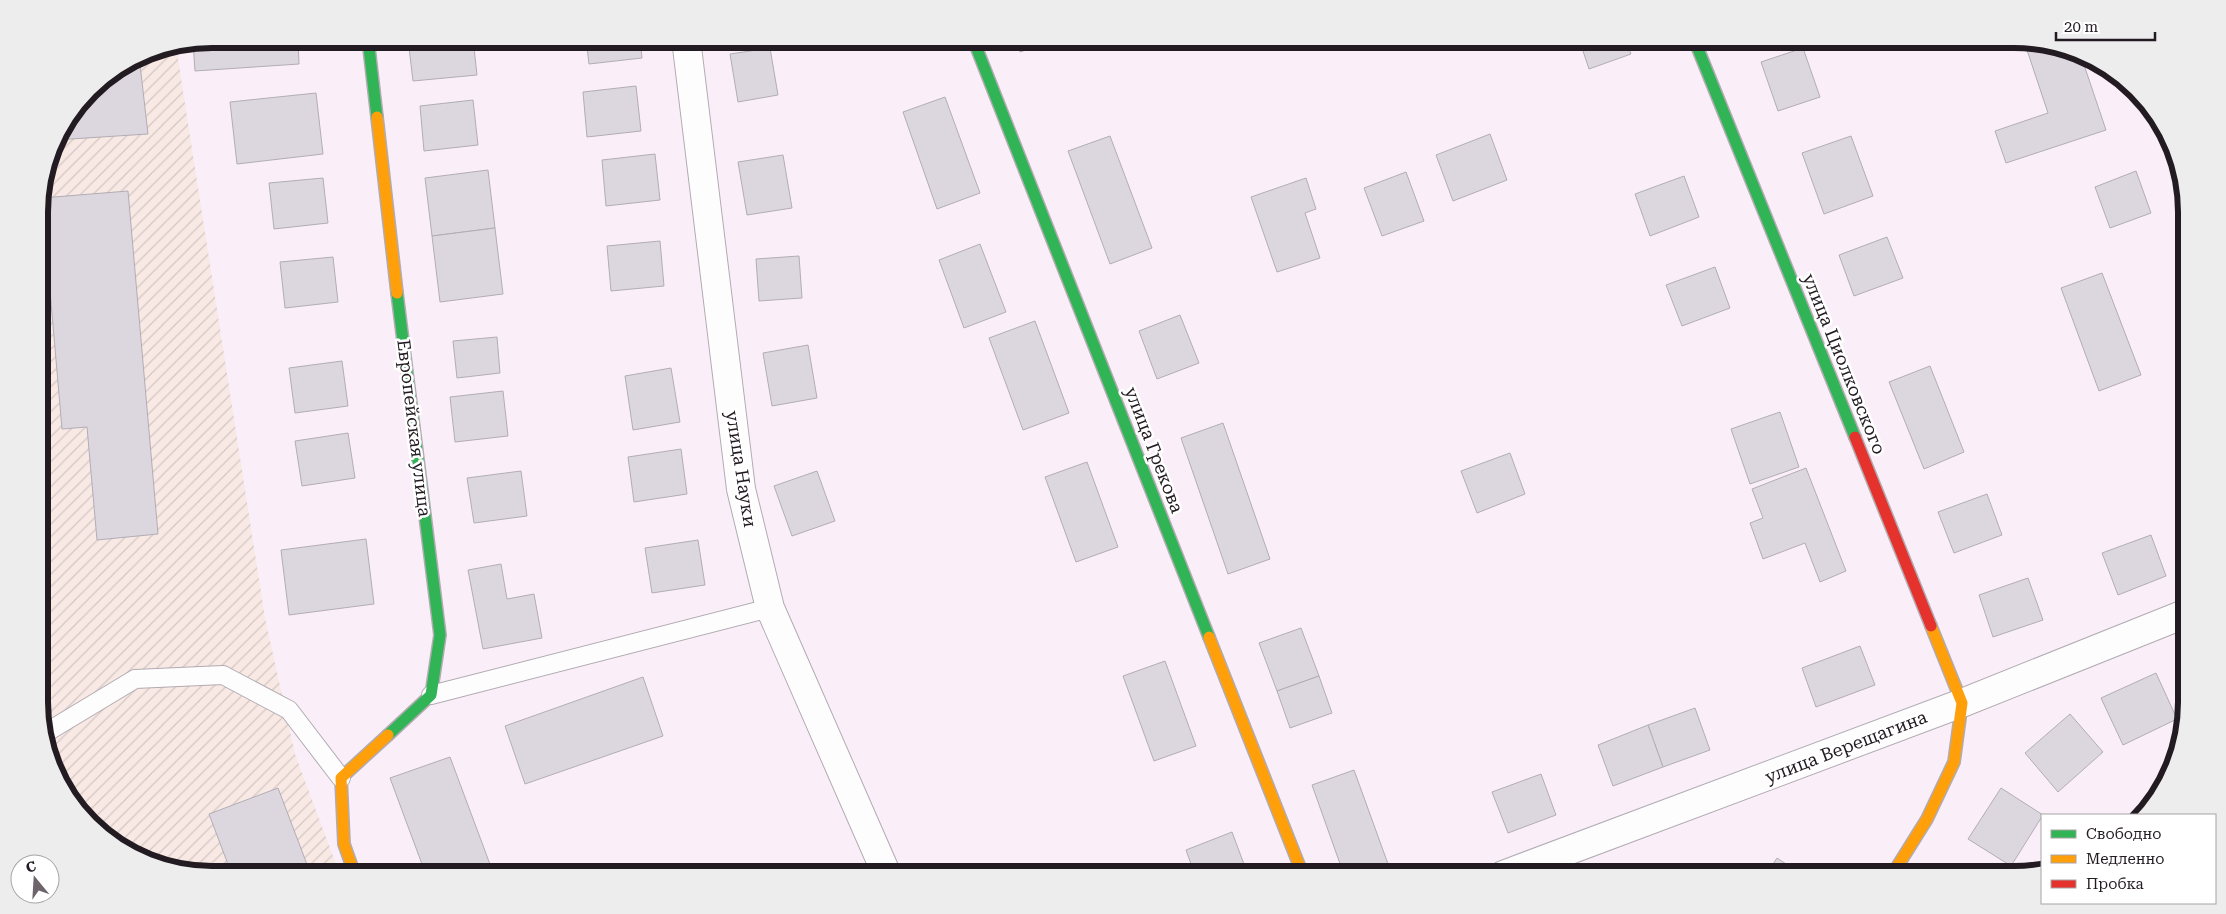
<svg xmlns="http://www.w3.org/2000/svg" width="2226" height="914" font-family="'Roboto Serif',serif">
  <defs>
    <pattern id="industrial-furrows" width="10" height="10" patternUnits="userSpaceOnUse" patternTransform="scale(1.25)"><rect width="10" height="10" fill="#f8e9e4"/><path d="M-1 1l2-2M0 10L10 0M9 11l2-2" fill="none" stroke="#d4c7c3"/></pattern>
  </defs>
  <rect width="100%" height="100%" fill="#faeff8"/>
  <!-- industrial -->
  <path fill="url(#industrial-furrows)" d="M176 46 265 618 295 754 340 875H211L156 866 81 816 42 736 39 200 56 135 97 82 146 52Z"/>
  <!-- building -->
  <g fill="#dcd6de" stroke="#b2adb5">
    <path d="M211 39H298L299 64 195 71 193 42Z"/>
    <path d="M408 39H473L477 75 413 81Z"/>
    <path d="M586 39H640L642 58 589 64Z"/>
    <path d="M1016 39H1058L1020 52Z"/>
    <path d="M1579 39H1625L1631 54 1589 69Z"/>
    <path d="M2031 41 2070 48 2080 53 2106 130 2006 163 1995 131 2048 113 2025 44Z"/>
    <path d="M770 48 778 95 738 102 730 54Z"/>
    <path d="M1803 48 1820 97 1778 111 1761 62Z"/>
    <path d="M139 56 148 134 55 140 56 135 97 82Z"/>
    <path d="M636 86 641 131 587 137 583 92Z"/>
    <path d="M316 93 323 154 237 164 230 102Z"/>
    <path d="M945 97 980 193 937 209 903 112Z"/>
    <path d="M473 100 478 145 424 151 420 106Z"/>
    <path d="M1490 134 1507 180 1453 201 1436 155Z"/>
    <path d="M1110 136 1152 248 1110 264 1068 151Z"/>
    <path d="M1851 136 1873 196 1824 214 1802 153Z"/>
    <path d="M655 154 660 200 606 206 602 160Z"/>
    <path d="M783 155 792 208 747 215 738 162Z"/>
    <path d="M488 170 495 228 432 236 425 178Z"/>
    <path d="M2136 171 2151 213 2110 228 2095 187Z"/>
    <path d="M1406 172 1424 221 1382 236 1364 188Z"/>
    <path d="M1684 176 1699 217 1650 236 1635 194Z"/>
    <path d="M323 178 328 223 274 229 269 183Z"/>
    <path d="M1306 178 1316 209 1305 213 1320 258 1277 272 1251 197Z"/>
    <path d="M128 191 158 534 97 540 87 427 62 429 42 198Z"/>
    <path d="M495 228 503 294 440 302 432 236Z"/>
    <path d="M1887 237 1903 278 1854 296 1839 255Z"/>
    <path d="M660 241 664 286 611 291 607 246Z"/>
    <path d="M980 244 1006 312 964 328 939 260Z"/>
    <path d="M799 256 802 298 759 301 756 259Z"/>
    <path d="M333 257 338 302 285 308 280 262Z"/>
    <path d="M1715 267 1730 308 1682 326 1666 285Z"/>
    <path d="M2102 273 2141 375 2099 391 2061 288Z"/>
    <path d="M1180 315 1199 363 1157 379 1139 331Z"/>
    <path d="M1035 321 1069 413 1023 430 989 338Z"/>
    <path d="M497 337 500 373 457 378 453 341Z"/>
    <path d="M808 345 817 398 772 406 763 353Z"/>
    <path d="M342 361 348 406 295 413 289 368Z"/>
    <path d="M1930 366 1964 452 1924 469 1889 382Z"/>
    <path d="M671 368 680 422 633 430 625 376Z"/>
    <path d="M503 391 508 436 455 442 450 397Z"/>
    <path d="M1780 412 1799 467 1750 484 1731 429Z"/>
    <path d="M1223 423 1270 559 1228 574 1181 438Z"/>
    <path d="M348 433 355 478 302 486 295 441Z"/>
    <path d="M681 449 687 494 634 502 628 457Z"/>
    <path d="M1510 453 1525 494 1477 513 1461 471Z"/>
    <path d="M1087 462 1118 547 1076 562 1045 477Z"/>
    <path d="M1806 468 1846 571 1820 582 1805 543 1763 559 1750 523 1763 518 1752 489Z"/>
    <path d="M521 471 527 516 474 523 467 478Z"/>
    <path d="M817 471 835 521 792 536 774 486Z"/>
    <path d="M1987 494 2002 535 1954 553 1938 512Z"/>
    <path d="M2151 535 2166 576 2118 595 2102 553Z"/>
    <path d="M366 539 374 604 289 615 281 550Z"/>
    <path d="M698 540 705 585 652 593 645 548Z"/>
    <path d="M501 564 507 599 534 594 542 638 483 649 468 570Z"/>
    <path d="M2028 578 2043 620 1993 637 1979 595Z"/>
    <path d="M1301 628 1319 676 1277 691 1259 643Z"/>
    <path d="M1860 646 1875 685 1816 707 1802 668Z"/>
    <path d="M1165 661 1196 746 1154 761 1123 676Z"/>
    <path d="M2156 673 2177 719 2123 745 2101 698Z"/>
    <path d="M1319 676 1332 713 1290 728 1277 691Z"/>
    <path d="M643 677 663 736 525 784 505 726Z"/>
    <path d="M1695 708 1710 750 1663 767 1648 725Z"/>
    <path d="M2070 714 2103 752 2058 792 2025 753Z"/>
    <path d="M1648 725 1663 767 1613 786 1598 745Z"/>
    <path d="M450 757 494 875H426L390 778Z"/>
    <path d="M1354 770 1392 875H1344L1312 785Z"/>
    <path d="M1541 774 1556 815 1508 833 1492 792Z"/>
    <path d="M278 788 311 875H232L209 814Z"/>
    <path d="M2001 788 2043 815 2011 866 1968 839Z"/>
    <path d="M1232 832 1248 875H1195L1186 850Z"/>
    <path d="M1777 858 1803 875H1766Z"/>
    <path d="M1945 864 1963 875H1938Z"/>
    <path d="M1683 865 1687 875H1655Z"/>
  </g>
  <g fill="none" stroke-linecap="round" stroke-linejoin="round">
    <!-- lane casing -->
    <g stroke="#b2abb2" stroke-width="20">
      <g id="lane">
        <path d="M431 695 770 608"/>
        <path d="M42 735 135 679 223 675 289 710 341 778"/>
      </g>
    </g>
    <!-- street casing -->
    <g stroke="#b2abb2" stroke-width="30">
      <g id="street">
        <path d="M686 39 741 489 770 608 887 875"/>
        <path d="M1503 875 1962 703 2187 613"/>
      </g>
    </g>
    <!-- fast casing -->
    <g stroke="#b2abb2" stroke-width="14">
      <g id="fast">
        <path d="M368 39 377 117"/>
        <path d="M973 39 1209 637"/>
        <path d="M1694 39 1855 437"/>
        <path d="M388 735 431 695 440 635 397 293"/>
      </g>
    </g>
    <!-- slow casing -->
    <g stroke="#b2abb2" stroke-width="14">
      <g id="slow">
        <path d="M377 117 397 293"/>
        <path d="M1209 637 1303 875"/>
        <path d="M355 875 344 844 341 778 388 735"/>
        <path d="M1892 875 1927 819 1954 762 1962 703 1931 626"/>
      </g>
    </g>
    <!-- jam casing -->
    <g stroke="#b2abb2" stroke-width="14">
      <path id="jam" d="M1855 437 1931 626"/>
    </g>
    <!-- lane -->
    <use href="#lane" stroke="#fefdfe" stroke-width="18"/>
    <!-- street -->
    <use href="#street" stroke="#fefdfe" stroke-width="28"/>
    <!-- fast -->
    <use href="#fast" stroke="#30b455" stroke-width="11"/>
    <!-- slow -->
    <use href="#slow" stroke="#ff9f0a" stroke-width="11"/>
    <!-- jam -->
    <use href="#jam" stroke="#e5322d" stroke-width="11"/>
  </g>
  <g text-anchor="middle" stroke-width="5" stroke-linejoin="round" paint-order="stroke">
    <!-- street labels -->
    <g font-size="18" fill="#221b21" stroke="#fff">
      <text transform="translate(1844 364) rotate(68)" y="6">улица Циолковского</text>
      <text transform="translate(414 428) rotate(83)" y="6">Европейская улица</text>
      <text transform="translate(1154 450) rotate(69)" y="6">улица Грекова</text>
      <text transform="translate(741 469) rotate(81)" y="6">улица Науки</text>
      <text transform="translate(1846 747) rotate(-21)" y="6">улица Верещагина</text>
    </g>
  </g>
  <!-- crop -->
  <path d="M0 0H2226V914H0ZM212 48H2014A164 164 0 0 1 2178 212V702A164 164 0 0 1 2014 866H212A164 164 0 0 1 48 702V212A164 164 0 0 1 212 48Z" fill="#ededed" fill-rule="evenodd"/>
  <path fill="none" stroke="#221b21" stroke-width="6" d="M212 48H2014A164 164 0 0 1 2178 212V702A164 164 0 0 1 2014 866H212A164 164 0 0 1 48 702V212A164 164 0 0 1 212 48Z"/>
  <!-- legend -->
  <rect x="2041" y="814" width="175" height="90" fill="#ffffff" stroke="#a7a4a6"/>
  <rect x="2051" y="830" width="25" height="8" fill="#30b455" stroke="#a7a4a6"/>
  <text x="2086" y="839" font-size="15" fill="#221b21">Свободно</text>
  <rect x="2051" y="855" width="25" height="8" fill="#ff9f0a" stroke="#a7a4a6"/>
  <text x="2086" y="864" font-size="15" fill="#221b21">Медленно</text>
  <rect x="2051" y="880" width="25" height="8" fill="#e5322d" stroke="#a7a4a6"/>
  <text x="2086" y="889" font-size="15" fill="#221b21">Пробка</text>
  <!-- north arrow -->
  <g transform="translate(35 879) rotate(342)"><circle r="24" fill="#ffffff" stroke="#a7a4a6"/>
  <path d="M0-4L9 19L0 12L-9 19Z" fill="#6e656c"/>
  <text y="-8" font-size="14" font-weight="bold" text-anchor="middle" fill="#221b21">С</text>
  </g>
  <!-- scale -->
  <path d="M2056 32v8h99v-8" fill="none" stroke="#221b21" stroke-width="2.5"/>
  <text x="2064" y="32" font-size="15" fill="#221b21" stroke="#ffffff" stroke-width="4" paint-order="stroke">20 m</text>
</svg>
